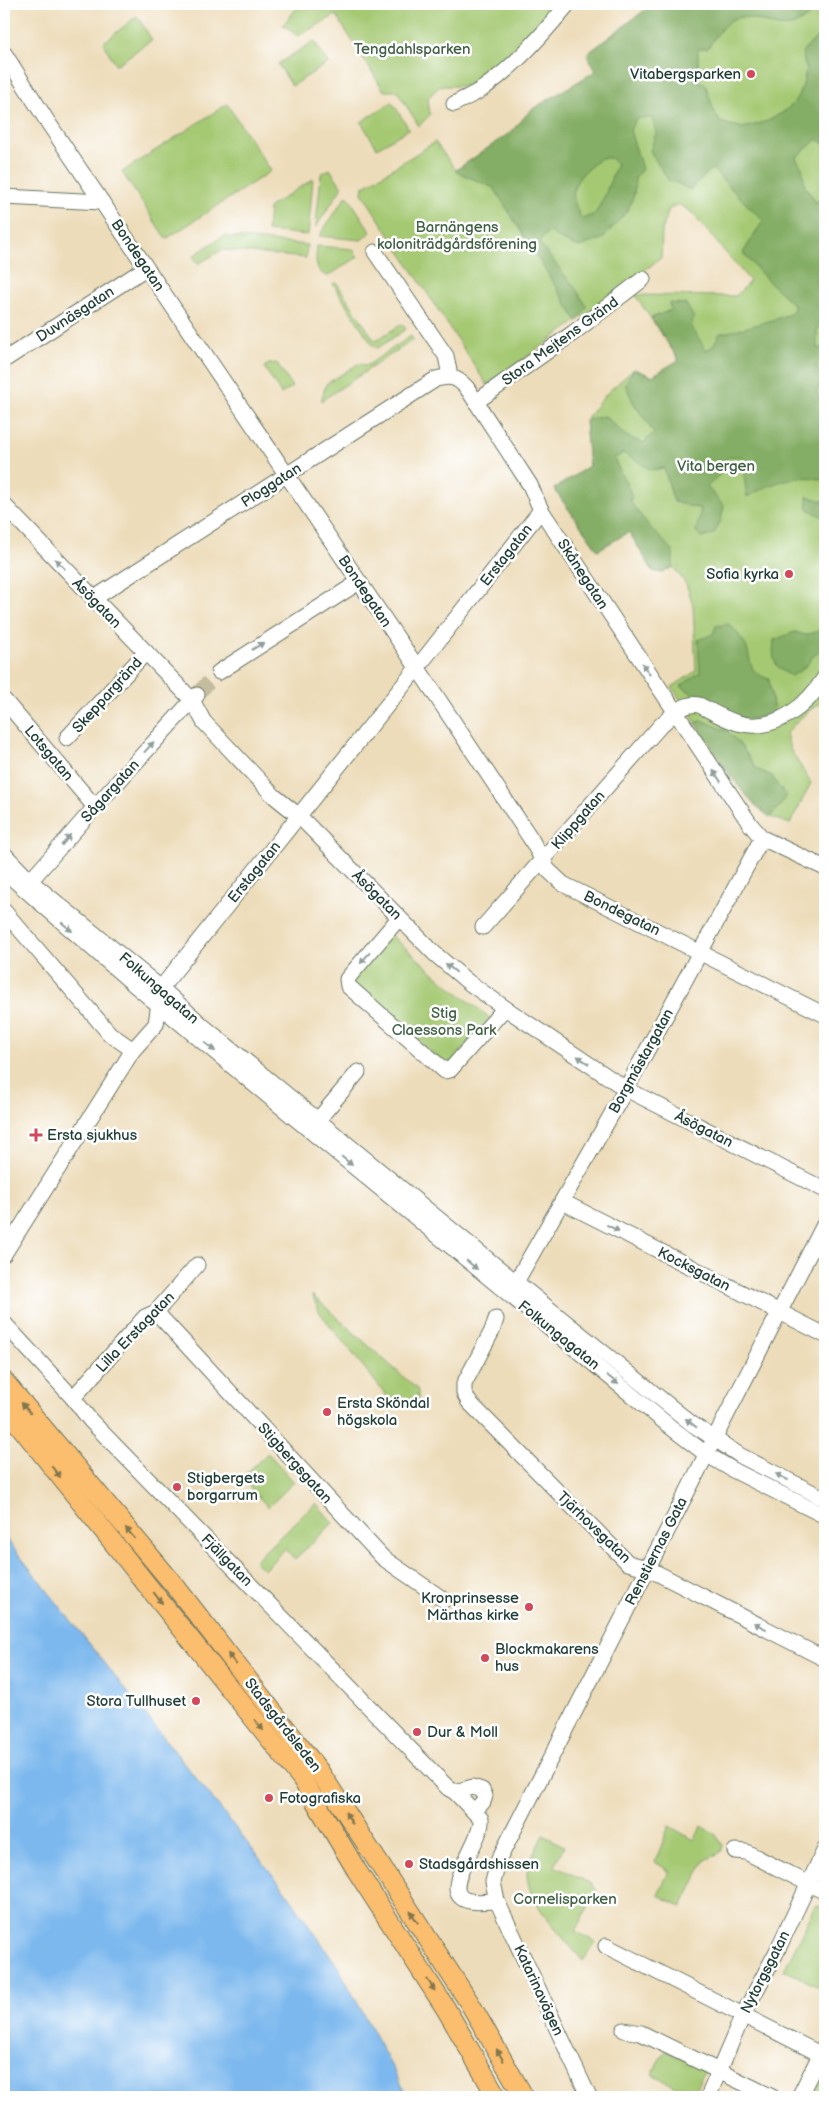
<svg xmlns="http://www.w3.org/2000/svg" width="829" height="2101" font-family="'Balsamiq Sans',sans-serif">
  <rect width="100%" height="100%" fill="#fff"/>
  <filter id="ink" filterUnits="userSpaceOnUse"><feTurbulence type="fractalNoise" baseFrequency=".02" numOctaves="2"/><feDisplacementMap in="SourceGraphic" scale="10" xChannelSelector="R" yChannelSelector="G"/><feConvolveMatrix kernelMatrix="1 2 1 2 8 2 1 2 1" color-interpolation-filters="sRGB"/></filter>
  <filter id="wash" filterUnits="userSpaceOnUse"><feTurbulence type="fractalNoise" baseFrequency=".0096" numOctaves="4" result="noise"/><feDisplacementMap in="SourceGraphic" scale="20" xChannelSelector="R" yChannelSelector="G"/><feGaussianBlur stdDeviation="1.12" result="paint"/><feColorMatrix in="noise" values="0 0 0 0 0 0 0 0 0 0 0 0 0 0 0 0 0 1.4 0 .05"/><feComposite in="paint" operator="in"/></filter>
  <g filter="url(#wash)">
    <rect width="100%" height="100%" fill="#eddcb9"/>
    <!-- green -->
    <g fill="#a5c973" stroke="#628354">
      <path d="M300 4H561L522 48 475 86H440L428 98 430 115 419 126 397 91H384L336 15 298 36 283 25Z"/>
      <path d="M653 4H825V702C811 706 795 723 786 734L790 749 811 783 790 824 770 817 758 808 739 787 672 687 696 671 693 605 686 584 673 567 662 573 653 571 629 532 598 550 554 489 589 466 585 420 607 393 634 369 652 376 679 360 635 295 736 296 750 281 690 211 678 204 669 209 662 231 661 258 577 321 487 385 362 193 363 187 435 142 456 170 511 132 531 110 596 71 587 54Z"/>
      <path d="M137 16 152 40 116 65 103 43Z"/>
      <path d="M314 41 328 63 292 86 278 64Z"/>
      <path d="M392 102 409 129 377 148 361 122Z"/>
      <path d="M227 104 271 171 166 239 122 172Z"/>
      <path d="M330 169 342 187 316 227 321 174Z"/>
      <path d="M313 179 308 235 267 231 269 207Z"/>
      <path d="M347 195 371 232 361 240 319 236Z"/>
      <path d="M223 236 307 245 306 258 222 250 198 264 193 256Z"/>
      <path d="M317 246 353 249 358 257 328 276C313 272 316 258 317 246Z"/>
      <path d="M336 282 375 341 402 324 406 329 378 348 373 346 333 284Z"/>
      <path d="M411 336 413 340 321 401 326 384 358 364 368 365Z"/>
      <path d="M277 363 292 387 281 394 264 367 269 364Z"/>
      <path d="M391 935 443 981 490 1018 452 1062 444 1063 354 985 353 977Z"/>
      <path d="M312 1295 418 1390V1402L395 1406 320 1313Z"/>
      <path d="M268 1453 294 1482 268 1507 241 1478Z"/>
      <path d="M316 1503 333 1523 295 1559 285 1549 264 1570 254 1561Z"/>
      <path d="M669 1826 694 1840 702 1826 715 1834 723 1845 721 1852 704 1861 682 1907 658 1895 669 1871 655 1862Z"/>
      <path d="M543 1835 564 1846 554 1866 592 1884 597 1891 575 1931 596 1942 583 1961C565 1939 527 1903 527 1874 526 1865 539 1844 543 1835Z"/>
      <path d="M816 1905 825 1909V1985L823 1989 784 1970Z"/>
      <path d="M666 2050 705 2071 691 2096 652 2074Z"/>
      <path d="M825 2060V2097H807Z"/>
    </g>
    <!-- forest -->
    <g fill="#84ad65" stroke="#52754c" fill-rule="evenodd">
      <path d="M653 4H811V14C806 17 800 23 794 25 774 33 747 8 730 21 721 27 714 39 708 48L698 49V81L705 83 714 111 720 122 743 128 768 121 785 111 794 103 803 85 806 69 802 52 821 33H825V145L817 139 796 158 802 168 805 186 816 202 825 201V320L817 330V348H825V365L815 366 824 379 816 393 825 400V481C800 471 769 484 747 497L741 456 729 457 724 461 723 471 707 487 724 506 721 520 714 534 702 538 696 531 701 509 674 502 664 468 651 470 623 453 614 459 631 493V503L649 526 673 551V567L662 573 653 571 629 532 598 550 554 489 589 466 585 420 605 416 626 436 643 443 654 433 633 402 625 384 634 369 652 376 679 360 651 318 671 310 669 303 686 304 694 318 691 326 706 350 713 346 720 333C729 333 786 317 791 313 792 312 794 308 795 306L767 280 743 253 763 221 712 169 690 190 680 184 669 181 650 151 656 133 652 118H637L630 130 642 169 635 178 634 195 628 210 602 239 579 247 562 240 548 231 539 243 576 289 587 307 577 321 494 188 455 171 511 132 531 110 596 71 587 54ZM601 158H610L617 164 604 197 595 214 582 219C564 188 577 177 601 158Z"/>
      <path d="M807 496 825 502V518L808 509Z"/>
      <path d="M729 624C735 630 742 638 746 646 753 664 747 672 769 679L774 712C767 714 759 718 752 719 730 720 698 698 681 686L700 672 698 640 713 634 716 626Z"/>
      <path d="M825 629V650L814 655 806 666 792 676C773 668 772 658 774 640L795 632 806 635Z"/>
      <path d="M702 720 727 731 739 743 757 769 772 776 778 786 786 794 783 802 770 817C737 793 718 756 696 723Z"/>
    </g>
    <!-- water -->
    <path fill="#7cb8ee" stroke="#4e7a91" d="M4 1536 287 1893 338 1967 408 2097H4Z"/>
  </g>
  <g filter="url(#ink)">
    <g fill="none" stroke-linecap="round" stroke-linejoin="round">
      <!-- minor-tunnel -->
      <path stroke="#c4bc9e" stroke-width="15" stroke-dasharray="15 8" stroke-linecap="butt" d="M198 693 219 672"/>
      <!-- minor casing -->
      <g stroke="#677563" stroke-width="17">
        <g id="minor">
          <path d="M4 53 49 124 427 682 531 839 548 870 563 884 825 1015"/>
          <path d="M454 104C464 98 476 94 485 87 517 64 543 34 568 4"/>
          <path d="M4 197 102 202"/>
          <path d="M375 252 446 356 450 376"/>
          <path d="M4 360 146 268"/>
          <path d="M476 402 573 333 643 279"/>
          <path d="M4 505 192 700 204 722 274 796 299 816 435 954 468 982 505 1008 626 1089 825 1190"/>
          <path d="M93 599 436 379C450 375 457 377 467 388L530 485 541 510 567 549 750 824 762 838 825 868"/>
          <path d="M219 672 359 582"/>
          <path d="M4 700 95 807"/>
          <path d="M67 738 146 652"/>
          <path d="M4 854 30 881 161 988 203 1026 491 1262 692 1424 741 1456 825 1499"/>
          <path d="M4 871 137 987 285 1110 673 1429 706 1454 733 1470 825 1516"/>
          <path d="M24 888 95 807 197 695"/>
          <path d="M4 911 110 1034 133 1050"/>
          <path d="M399 918 347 979 348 986 445 1071 450 1070 505 1008"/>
          <path d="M483 927 661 725C672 716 683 702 699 705 711 711 724 719 738 723 775 733 807 706 825 677"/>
          <path d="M312 1127 358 1072"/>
          <path d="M563 1202 825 1335"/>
          <path d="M4 1254 133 1050 156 1024 161 988 417 668 541 510"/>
          <path d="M516 1282 626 1089 762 838"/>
          <path d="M156 1312 383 1558 444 1600"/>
          <path d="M496 1319 492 1331 464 1384V1393L469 1402 628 1563 647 1568 825 1659"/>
          <path d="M4 1323 73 1398 90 1420 448 1788 455 1792 481 1819C484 1838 443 1885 462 1898 470 1904 487 1901 497 1901"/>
          <path d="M73 1398 145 1317 156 1312 197 1265"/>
          <path d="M455 1792 473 1787 482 1790 485 1796 483 1802 474 1811"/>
          <path d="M735 1851 746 1852 825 1892"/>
          <path d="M606 1946 820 2054"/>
          <path d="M624 2030 641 2033 772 2097"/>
          <path d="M589 2097 497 1901 493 1882 499 1859 825 1223"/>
          <path d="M708 2097 743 2015 776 1953 825 1849"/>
          <path d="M799 2097 825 2045"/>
        </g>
      </g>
      <!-- major casing -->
      <g stroke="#677563" stroke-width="21">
        <g id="major">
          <path d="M4 1381 175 1586 319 1771 469 2002 524 2097"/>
          <path d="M4 1406 302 1779 357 1871 446 2009 497 2097"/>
        </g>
      </g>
      <!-- minor -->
      <use href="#minor" stroke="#fff" stroke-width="15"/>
      <!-- major -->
      <use href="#major" stroke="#fbbd6e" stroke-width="19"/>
    </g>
    <!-- one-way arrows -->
    <defs><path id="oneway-solid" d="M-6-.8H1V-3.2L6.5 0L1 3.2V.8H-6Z" transform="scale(1.25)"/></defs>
    <g fill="#8f9e9a">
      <use href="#oneway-solid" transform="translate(60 564) rotate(-134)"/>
      <use href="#oneway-solid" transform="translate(258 646) rotate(-32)"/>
      <use href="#oneway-solid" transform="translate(646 669) rotate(-123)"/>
      <use href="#oneway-solid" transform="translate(149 747) rotate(-48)"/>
      <use href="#oneway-solid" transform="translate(717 776) rotate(-124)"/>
      <use href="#oneway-solid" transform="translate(66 840) rotate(-50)"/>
      <use href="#oneway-solid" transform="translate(67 927) rotate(40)"/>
      <use href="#oneway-solid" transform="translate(365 958) rotate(131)"/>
      <use href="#oneway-solid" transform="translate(451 968) rotate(-140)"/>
      <use href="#oneway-solid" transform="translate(210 1047) rotate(40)"/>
      <use href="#oneway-solid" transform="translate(583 1060) rotate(-146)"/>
      <use href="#oneway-solid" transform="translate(347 1161) rotate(39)"/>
      <use href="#oneway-solid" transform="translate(613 1228) rotate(27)"/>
      <use href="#oneway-solid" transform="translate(472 1265) rotate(39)"/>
      <use href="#oneway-solid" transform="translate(613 1380) rotate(39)"/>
      <use href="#oneway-solid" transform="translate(691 1423) rotate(-142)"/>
      <use href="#oneway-solid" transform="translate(782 1477) rotate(-153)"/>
      <use href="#oneway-solid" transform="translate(760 1626) rotate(-153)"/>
    </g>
    <g fill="#82774e">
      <use href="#oneway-solid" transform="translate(26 1408) rotate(-130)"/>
      <use href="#oneway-solid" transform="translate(56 1472) rotate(51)"/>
      <use href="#oneway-solid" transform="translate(130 1533) rotate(-130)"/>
      <use href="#oneway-solid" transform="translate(158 1598) rotate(51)"/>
      <use href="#oneway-solid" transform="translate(232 1659) rotate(-128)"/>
      <use href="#oneway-solid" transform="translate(259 1725) rotate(51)"/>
      <use href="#oneway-solid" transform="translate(349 1818) rotate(-122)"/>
      <use href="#oneway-solid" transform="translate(414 1917) rotate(-123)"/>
      <use href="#oneway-solid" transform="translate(431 1985) rotate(57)"/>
      <use href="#oneway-solid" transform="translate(500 2055) rotate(-120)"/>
    </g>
  </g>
  <!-- markers -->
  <g fill="#d1495b" stroke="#fff" stroke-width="2">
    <circle cx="751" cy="74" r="5"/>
    <circle cx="789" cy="574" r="5"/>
    <path d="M33.5 1127.5h5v5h5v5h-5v5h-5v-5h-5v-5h5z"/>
    <circle cx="327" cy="1412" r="5"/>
    <circle cx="177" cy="1487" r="5"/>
    <circle cx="529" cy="1607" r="5"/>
    <circle cx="485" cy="1658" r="5"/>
    <circle cx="196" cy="1701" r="5"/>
    <circle cx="417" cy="1732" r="5"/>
    <circle cx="269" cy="1798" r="5"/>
    <circle cx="409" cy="1864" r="5"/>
  </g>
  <g text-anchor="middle" stroke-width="5" stroke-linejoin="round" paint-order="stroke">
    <!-- park labels -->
    <g font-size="15" fill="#406044" stroke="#fff">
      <text x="412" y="54">Tengdahlsparken</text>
      <text x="457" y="232">Barnängens<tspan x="457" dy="17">koloniträdgårdsförening</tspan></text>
      <text x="716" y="471">Vita bergen</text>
      <text x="444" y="1018">Stig<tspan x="444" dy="17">Claessons Park</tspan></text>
      <text x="565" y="1904">Cornelisparken</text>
    </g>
    <!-- poi labels -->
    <g font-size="15" fill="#1f3d34" stroke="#fff" text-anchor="start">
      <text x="741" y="79" text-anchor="end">Vitabergsparken</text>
      <text x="779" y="579" text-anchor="end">Sofia kyrka</text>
      <text x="47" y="1140">Ersta sjukhus</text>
      <text x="337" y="1408">Ersta Sköndal<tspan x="337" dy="17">högskola</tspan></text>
      <text x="187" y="1483">Stigbergets<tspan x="187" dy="17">borgarrum</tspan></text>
      <text x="519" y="1603" text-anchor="end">Kronprinsesse<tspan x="519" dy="17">Märthas kirke</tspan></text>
      <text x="495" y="1654">Blockmakarens<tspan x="495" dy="17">hus</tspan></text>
      <text x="186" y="1706" text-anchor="end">Stora Tullhuset</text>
      <text x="427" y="1737">Dur &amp; Moll</text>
      <text x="279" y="1803">Fotografiska</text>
      <text x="419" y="1869">Stadsgårdshissen</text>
    </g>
    <!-- street labels -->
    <g font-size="15" fill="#1f3d34" stroke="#fff">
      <text transform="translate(138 255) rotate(56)" y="5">Bondegatan</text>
      <text transform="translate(75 314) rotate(-33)" y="5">Duvnäsgatan</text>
      <text transform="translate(560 341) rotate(-36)" y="5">Stora Mejtens Gränd</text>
      <text transform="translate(271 485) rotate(-33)" y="5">Ploggatan</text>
      <text transform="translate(506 555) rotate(-52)" y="5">Erstagatan</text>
      <text transform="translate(583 574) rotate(57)" y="5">Skånegatan</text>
      <text transform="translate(365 591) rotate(56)" y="5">Bondegatan</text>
      <text transform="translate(97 603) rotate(46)" y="5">Åsögatan</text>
      <text transform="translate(107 695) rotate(-48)" y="5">Skeppargränd</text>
      <text transform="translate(49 753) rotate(50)" y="5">Lotsgatan</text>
      <text transform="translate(110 791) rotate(-48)" y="5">Sågargatan</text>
      <text transform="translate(578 820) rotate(-49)" y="5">Klippgatan</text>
      <text transform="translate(254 872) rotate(-51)" y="5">Erstagatan</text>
      <text transform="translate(377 895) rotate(45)" y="5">Åsögatan</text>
      <text transform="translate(622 913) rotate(26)" y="5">Bondegatan</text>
      <text transform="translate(159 988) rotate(41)" y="5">Folkungagatan</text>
      <text transform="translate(641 1061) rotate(-61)" y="5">Borgmästargatan</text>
      <text transform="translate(704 1129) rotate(27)" y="5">Åsögatan</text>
      <text transform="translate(694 1269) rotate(27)" y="5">Kocksgatan</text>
      <text transform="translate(135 1332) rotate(-46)" y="5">Lilla Erstagatan</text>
      <text transform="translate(559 1335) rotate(39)" y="5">Folkungagatan</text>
      <text transform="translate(295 1463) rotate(48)" y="5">Stigbergsgatan</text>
      <text transform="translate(594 1527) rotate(44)" y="5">Tjärhovsgatan</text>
      <text transform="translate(656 1551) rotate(-63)" y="5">Renstiernas Gata</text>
      <text transform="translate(227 1560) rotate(46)" y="5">Fjällgatan</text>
      <text transform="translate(283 1725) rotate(52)" y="5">Stadsgårdsleden</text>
      <text transform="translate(765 1972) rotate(-63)" y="5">Nytorgsgatan</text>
      <text transform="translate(539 1990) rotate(65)" y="5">Katarinavägen</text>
    </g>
  </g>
  <!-- margin -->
  <rect width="829" height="2101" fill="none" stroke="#fff" stroke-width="20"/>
</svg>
